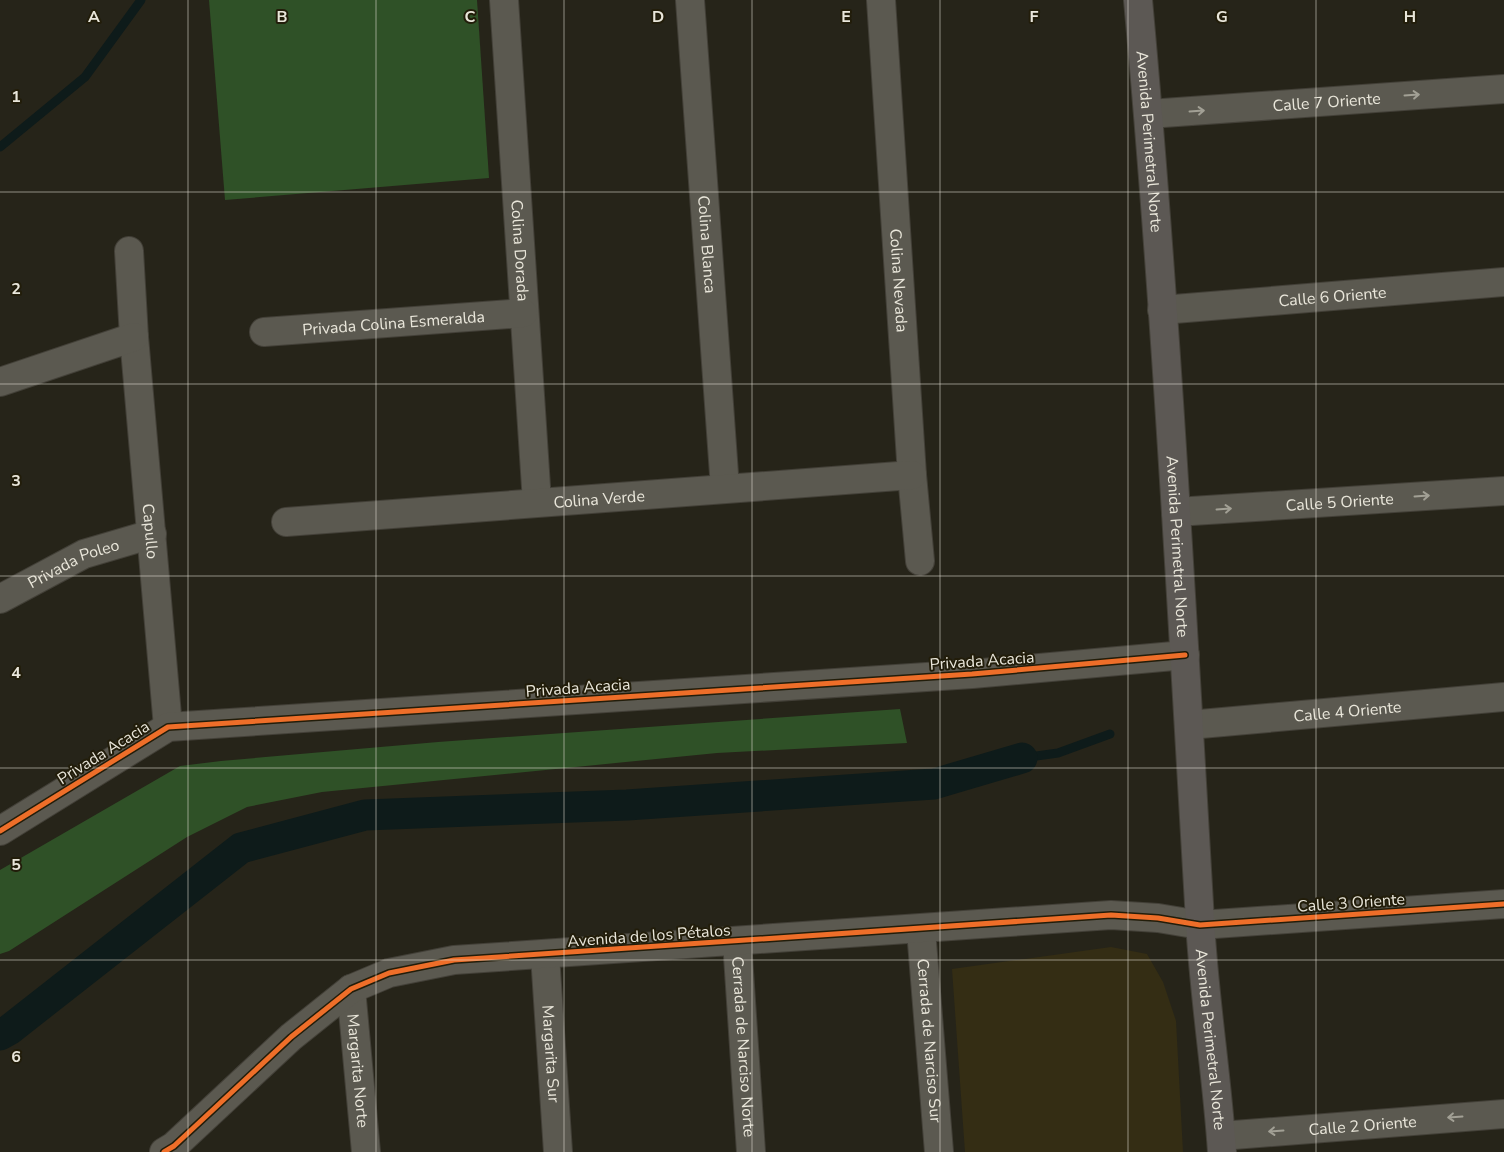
<svg xmlns="http://www.w3.org/2000/svg" width="1504" height="1152" font-family="'Nunito Sans',sans-serif">
  <rect width="100%" height="100%" fill="#262419"/>
  <!-- built -->
  <path fill="#342d14" d="M1111 947 1147 954 1163 982 1176 1021 1183 1152H965L952 969Z"/>
  <!-- green -->
  <g fill="#2f5127">
    <path d="M209 0H477L489 178 225 200Z"/>
    <path d="M900 709 907 743 717 753 322 792 247 807 187 837 9 951 0 954V870L180 766 221 761 438 742Z"/>
  </g>
  <g fill="none" stroke-linecap="round" stroke-linejoin="round">
    <!-- stream -->
    <g stroke="#0e1b1a" stroke-width="9">
      <path d="M0 147 85 77 141 0"/>
      <path d="M1022 758 1058 753 1110 734"/>
    </g>
    <!-- canal -->
    <path stroke="#0e1b1a" stroke-width="31" d="M0 1035 9 1030 241 848 365 815 627 805 934 784 1022 758"/>
    <!-- street casing -->
    <g stroke="#434038" stroke-width="30">
      <g id="street">
        <path id="s1" d="M504 0 537 502"/>
        <path id="s2" d="M690 0 725 488"/>
        <path id="s3" d="M881 0 912 475 920 561"/>
        <path id="s4" d="M1149 114 1504 89"/>
        <path id="s5" d="M129 251 134 337 168 727"/>
        <path id="s6" d="M1162 310 1504 282"/>
        <path id="s7" d="M264 332 523 313"/>
        <path d="M0 382 134 337"/>
        <path id="s8" d="M1176 512 1504 491"/>
        <path id="s9" d="M286 522 912 475"/>
        <path id="s10" d="M0 599 84 554 152 534"/>
        <path id="s11" d="M1189 725 1504 697"/>
        <path d="M0 831 168 727 972 674 1185 655"/>
        <path id="s12" d="M921 930 939 1152"/>
        <path id="s13" d="M737 941 751 1152"/>
        <path id="s14" d="M545 955 558 1152"/>
        <path id="s15" d="M351 989 366 1152"/>
        <path id="s16" d="M1221 1136 1504 1114"/>
        <path d="M164 1152 174 1146 291 1037 351 989 389 973 454 960 1111 915 1158 918 1200 925 1504 904"/>
      </g>
    </g>
    <!-- secondary casing -->
    <g stroke="#434038" stroke-width="30">
      <g id="secondary">
        <path id="s17" d="M1138 0C1166 306 1182 614 1200 921 1204 998 1217 1075 1222 1152"/>
      </g>
    </g>
    <!-- street -->
    <use href="#street" stroke="#5b5950" stroke-width="28"/>
    <!-- secondary -->
    <use href="#secondary" stroke="#5c5854" stroke-width="28"/>
    <!-- cycleway casing -->
    <g stroke="#221d0a" stroke-width="8">
      <g id="cycleway">
        <path d="M0 831 168 727 972 674 1185 655"/>
        <path d="M164 1152 174 1146 291 1037 351 989 389 973 454 960 1111 915 1158 918 1200 925 1504 904"/>
      </g>
    </g>
    <!-- cycleway -->
    <use href="#cycleway" stroke="#ee6e29" stroke-width="5"/>
  </g>
  <!-- one-way arrows -->
  <defs><path id="oneway-shaft" d="M-6 0H5M1.5-3L5.5 0L1.5 3" fill="none" stroke-width="1.6" stroke-linecap="round" stroke-linejoin="round" transform="scale(1.25)"/></defs>
  <g stroke="#a2a095">
    <use href="#oneway-shaft" transform="translate(1412 95) rotate(-4)"/>
    <use href="#oneway-shaft" transform="translate(1197 111) rotate(-4)"/>
    <use href="#oneway-shaft" transform="translate(1422 496) rotate(-4)"/>
    <use href="#oneway-shaft" transform="translate(1224 509) rotate(-4)"/>
    <use href="#oneway-shaft" transform="translate(1455 1117) rotate(176)"/>
    <use href="#oneway-shaft" transform="translate(1276 1131) rotate(176)"/>
  </g>
  <!-- grid -->
  <path fill="none" stroke="#e9e6da" stroke-width="1" stroke-opacity="0.55" d="M188 0V1152M376 0V1152M564 0V1152M752 0V1152M940 0V1152M1128 0V1152M1316 0V1152M0 192H1504M0 384H1504M0 576H1504M0 768H1504M0 960H1504"/>
  <g text-anchor="middle" stroke-width="4" stroke-linejoin="round" paint-order="stroke">
    <!-- street labels -->
    <g font-size="16" fill="#e9e6da" stroke="#221d0a">
      <text dy="6" stroke="none"><textPath href="#s4" startOffset="178">Calle 7 Oriente</textPath></text>
      <text dy="6" stroke="none"><textPath href="#s17" startOffset="142">Avenida Perimetral Norte</textPath></text>
      <text dy="6" stroke="none"><textPath href="#s2" startOffset="245">Colina Blanca</textPath></text>
      <text dy="6" stroke="none"><textPath href="#s1" startOffset="251">Colina Dorada</textPath></text>
      <text dy="6" stroke="none"><textPath href="#s3" startOffset="281">Colina Nevada</textPath></text>
      <text dy="6" stroke="none"><textPath href="#s6" startOffset="171">Calle 6 Oriente</textPath></text>
      <text dy="6" stroke="none"><textPath href="#s7" startOffset="130">Privada Colina Esmeralda</textPath></text>
      <text dy="6" stroke="none"><textPath href="#s9" startOffset="314">Colina Verde</textPath></text>
      <text dy="6" stroke="none"><textPath href="#s8" startOffset="164">Calle 5 Oriente</textPath></text>
      <text dy="6" stroke="none"><textPath href="#s5" startOffset="281">Capullo</textPath></text>
      <text dy="6" stroke="none"><textPath href="#s17" startOffset="548">Avenida Perimetral Norte</textPath></text>
      <text dy="6" stroke="none"><textPath href="#s10" startOffset="82">Privada Poleo</textPath></text>
      <text transform="translate(982 660) rotate(-4)" y="6">Privada Acacia</text>
      <text transform="translate(578 687) rotate(-4)" y="6">Privada Acacia</text>
      <text dy="6" stroke="none"><textPath href="#s11" startOffset="159">Calle 4 Oriente</textPath></text>
      <text transform="translate(103 752) rotate(-32)" y="6">Privada Acacia</text>
      <text transform="translate(1351 902) rotate(-4)" y="6">Calle 3 Oriente</text>
      <text transform="translate(649 935) rotate(-4)" y="6">Avenida de los Pétalos</text>
      <text dy="6" stroke="none"><textPath href="#s17" startOffset="1042">Avenida Perimetral Norte</textPath></text>
      <text dy="6" stroke="none"><textPath href="#s12" startOffset="111">Cerrada de Narciso Sur</textPath></text>
      <text dy="6" stroke="none"><textPath href="#s13" startOffset="106">Cerrada de Narciso Norte</textPath></text>
      <text dy="6" stroke="none"><textPath href="#s14" startOffset="99">Margarita Sur</textPath></text>
      <text dy="6" stroke="none"><textPath href="#s15" startOffset="82">Margarita Norte</textPath></text>
      <text dy="6" stroke="none"><textPath href="#s16" startOffset="142">Calle 2 Oriente</textPath></text>
    </g>
  </g>
  <g font-size="16" text-anchor="middle" font-weight="bold" fill="#e9e6da" stroke="#221d0a" stroke-width="4" stroke-linejoin="round" paint-order="stroke">
    <text x="94" y="22">A</text>
    <text x="282" y="22">B</text>
    <text x="470" y="22">C</text>
    <text x="658" y="22">D</text>
    <text x="846" y="22">E</text>
    <text x="1034" y="22">F</text>
    <text x="1222" y="22">G</text>
    <text x="1410" y="22">H</text>
    <text x="16" y="102">1</text>
    <text x="16" y="294">2</text>
    <text x="16" y="486">3</text>
    <text x="16" y="678">4</text>
    <text x="16" y="870">5</text>
    <text x="16" y="1062">6</text>
  </g>
</svg>
